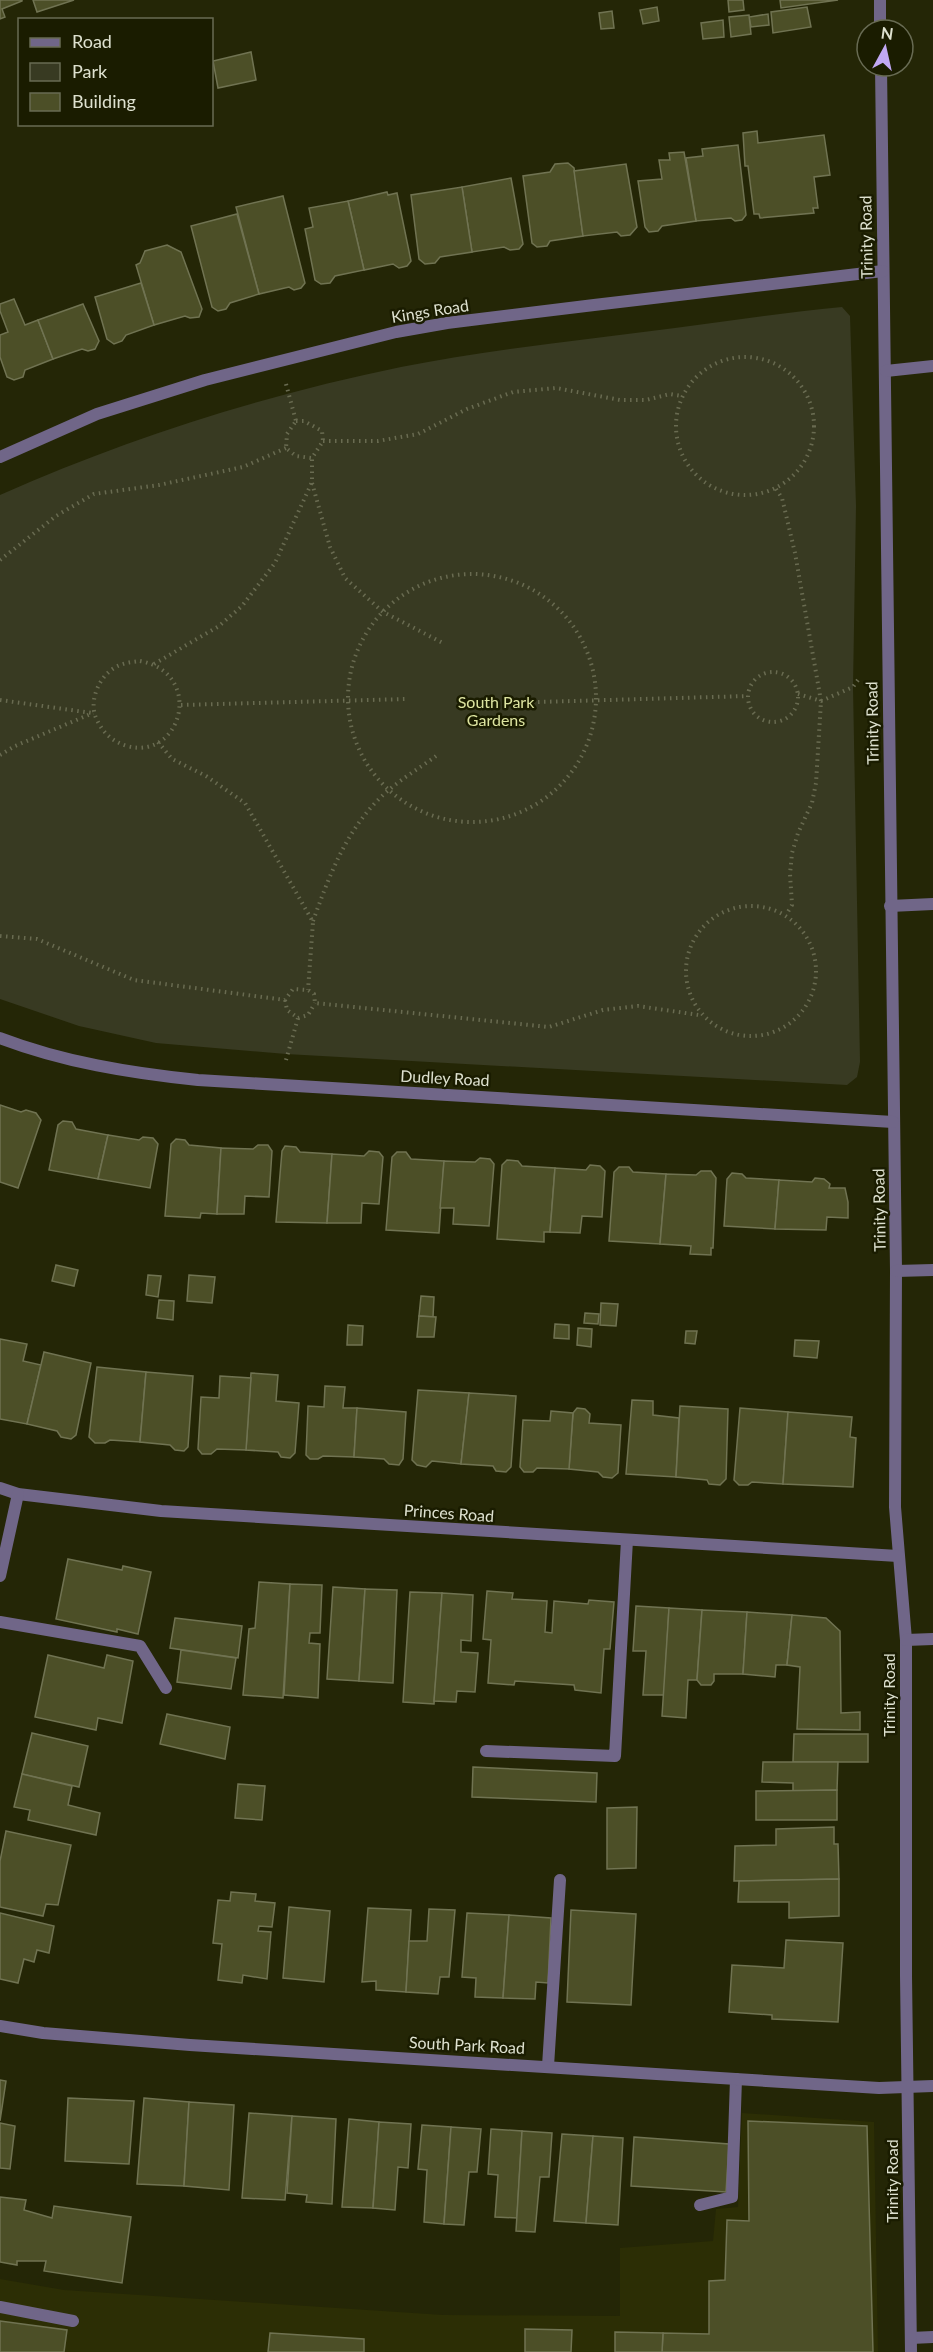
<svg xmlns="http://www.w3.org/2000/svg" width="933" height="2352" font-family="Lato,sans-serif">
  <rect width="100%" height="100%" fill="#242606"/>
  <!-- built -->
  <path fill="#2c2e05" d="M742 2113 874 2122 878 2352H0V2279L64 2290 443 2315 620 2316V2248L713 2241 716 2209 738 2207Z"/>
  <!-- green -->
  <path fill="#383a22" d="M842 307 850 316 856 506 853 687 860 1062 857 1077 847 1085 286 1054 156 1043 79 1026 0 999V495C128 438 264 395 401 367 491 349 584 340 675 328 731 321 786 312 842 307Z"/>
  <!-- building -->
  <g fill="#4c4f27" stroke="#707352" stroke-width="1.5">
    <path d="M0 0H22V1L2 9 5 17 0 19Z"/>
    <path d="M33 0H74L37 12Z"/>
    <path d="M728 0H743L744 10 729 12Z"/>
    <path d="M780 0H838L781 8Z"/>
    <path d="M657 7 659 21 643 24 640 10Z"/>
    <path d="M807 7 811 27 773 33 771 12Z"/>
    <path d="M612 11 614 28 601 29 599 13Z"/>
    <path d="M768 14 769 25 751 27 749 17Z"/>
    <path d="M749 15 751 34 731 37 729 17Z"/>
    <path d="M723 20 724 37 703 39 701 23Z"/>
    <path d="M251 52 256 80 218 88 213 61Z"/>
    <path d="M757 131 758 143 824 135 830 175 814 177 818 208H813L814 213 760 218 759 214H754L748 166H745L743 133Z"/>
    <path d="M738 145 746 215 742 220 735 221 731 218 696 221 686 158 703 156 702 149Z"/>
    <path d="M684 152 696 221 662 226 658 231 649 232 645 227 638 181 662 179 659 160H670L669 153Z"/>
    <path d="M568 163 574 168 583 236 550 241 547 246 537 247 532 243 523 176 550 172 555 164Z"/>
    <path d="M626 164 637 227 630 235 621 236 617 232 583 236 574 171Z"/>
    <path d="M511 178 523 244 519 249 510 250 504 247 472 252 462 187Z"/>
    <path d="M462 187 472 252 440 257 435 263 425 264 419 259 411 195Z"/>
    <path d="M387 192 388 195 397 193 411 261 407 266 399 268 393 264 364 270 348 201Z"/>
    <path d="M283 196 305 283 301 288 294 290 289 287 259 294 236 207Z"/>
    <path d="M348 201 364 270 335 276 330 283 321 284 315 280 305 229 313 227 309 208Z"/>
    <path d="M237 214 259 294 230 303 226 309 218 311 212 307 191 226Z"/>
    <path d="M167 245 181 252 202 309 199 317 190 318 185 316 154 325 136 265 140 263 145 251Z"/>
    <path d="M141 283 154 325 126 335 122 341 114 344 107 339 95 297Z"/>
    <path d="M14 299 25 325 38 320 53 359 25 370 23 377 14 380 7 377 0 357V335L8 332 0 311V304Z"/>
    <path d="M83 304 99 341 95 349 88 351 82 349 53 359 38 320Z"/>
    <path d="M0 1105 21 1112 26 1110 36 1113 41 1120 18 1188 0 1182Z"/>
    <path d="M63 1121 72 1122 76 1129 108 1135 98 1179 49 1170 58 1125Z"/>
    <path d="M108 1135 139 1140 143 1137 153 1138 158 1144 150 1188 98 1179Z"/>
    <path d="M176 1139 185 1140 189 1145 221 1148 217 1214 201 1213 200 1218 165 1216 171 1144Z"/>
    <path d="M258 1145H268L272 1151 269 1197 245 1196 244 1214H217L221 1148 253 1149Z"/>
    <path d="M285 1146 296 1147 300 1152 332 1154 327 1223 276 1222 282 1151Z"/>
    <path d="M369 1151 379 1152 383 1157 379 1204 362 1203 361 1223H327L332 1154 364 1156Z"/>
    <path d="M397 1152H406L411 1159 444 1161 439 1233 386 1230 392 1157Z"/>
    <path d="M480 1158 490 1159 494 1164 489 1226 453 1224 454 1208H440L444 1161 475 1162Z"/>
    <path d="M507 1160 518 1161 522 1166 555 1168 550 1232H544V1242L497 1239 502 1165Z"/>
    <path d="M590 1165 600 1166 605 1171 602 1217 582 1216 580 1233 550 1232 555 1168 586 1170Z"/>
    <path d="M619 1167H629L633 1172 666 1174 660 1244 609 1241 614 1172Z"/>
    <path d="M701 1171H711L716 1178 713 1248H711V1255L690 1254 691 1246 660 1244 666 1174 696 1175Z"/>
    <path d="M732 1173 742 1174 746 1178 779 1180 775 1229 724 1226 727 1179Z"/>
    <path d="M815 1178 824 1179 830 1184 829 1188H845L848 1202V1218L827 1217 826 1230 775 1229 779 1180 812 1182Z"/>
    <path d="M56 1265 78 1270 74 1286 52 1281Z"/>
    <path d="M148 1275 161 1276 158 1297 146 1295Z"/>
    <path d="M189 1275 215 1277 212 1303 187 1301Z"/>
    <path d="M421 1296 434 1297 433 1317 419 1316Z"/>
    <path d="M159 1300 174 1301 173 1320 157 1318Z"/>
    <path d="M601 1303 618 1304 616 1326 600 1325Z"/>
    <path d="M585 1313 599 1314 598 1324 584 1323Z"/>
    <path d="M419 1316 436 1317 434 1337H417Z"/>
    <path d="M555 1324 569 1325V1339L554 1338Z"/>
    <path d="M348 1325 363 1326 362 1345H347Z"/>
    <path d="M578 1328 592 1329 591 1347 577 1345Z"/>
    <path d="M686 1331H697L695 1344 685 1343Z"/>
    <path d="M0 1339 27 1344 23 1361 41 1365 27 1424 0 1419Z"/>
    <path d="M795 1340 819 1341 817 1358 794 1356Z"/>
    <path d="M44 1352 91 1363 76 1435 71 1439 61 1437 57 1431 27 1424Z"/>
    <path d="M97 1367 146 1372 140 1442 110 1440 105 1443H95L89 1437Z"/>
    <path d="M146 1372 193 1376 188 1447 184 1451 175 1450 170 1445 140 1442Z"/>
    <path d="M251 1373 278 1375 276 1401 299 1403 295 1453 290 1458 281 1457 278 1452 246 1450Z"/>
    <path d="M220 1376 251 1378 246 1450 217 1449 211 1454H202L198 1449 201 1397 219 1398Z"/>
    <path d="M325 1386 345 1387 343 1408H357L354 1457 323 1456 318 1459H310L306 1455 308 1406 324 1407Z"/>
    <path d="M418 1390 469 1393 461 1464 432 1461 426 1467 417 1465 412 1460Z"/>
    <path d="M469 1393 516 1396 511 1467 506 1472 496 1471 493 1466 461 1464Z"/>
    <path d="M632 1400 653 1401V1415L679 1418 676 1477 626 1474Z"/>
    <path d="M680 1406 728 1409 726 1479 720 1485 709 1484 707 1480 676 1477Z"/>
    <path d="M357 1408 406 1412 403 1459 399 1465 389 1464 384 1459 354 1457Z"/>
    <path d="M577 1408 585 1409 590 1414 589 1423 621 1425 618 1473 612 1478 603 1477 598 1472 569 1469 573 1413Z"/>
    <path d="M740 1408 788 1412 783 1484 752 1482 748 1485H739L734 1480Z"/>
    <path d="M551 1411 573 1413 569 1469 537 1468 533 1472H524L520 1467 523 1420 550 1421Z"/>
    <path d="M788 1412 852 1417 850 1437 856 1438 853 1487 783 1484Z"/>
    <path d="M68 1559 122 1570 123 1566 151 1572 138 1634 117 1629V1632L56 1619Z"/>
    <path d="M259 1582 290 1584 283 1698 243 1695 249 1629 255 1628Z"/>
    <path d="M290 1584 322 1585 320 1633H310L309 1643 320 1644 318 1698 284 1695Z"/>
    <path d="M333 1587 365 1589 359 1681 327 1679Z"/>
    <path d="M365 1589 397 1590 393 1683 359 1681Z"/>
    <path d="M487 1591 513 1593 512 1599 547 1601 545 1632 552 1633 554 1601 588 1604 589 1600 614 1602 610 1649H604L601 1693 575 1690 574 1685 515 1681 514 1685 488 1683 491 1640 483 1639Z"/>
    <path d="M410 1592 442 1593 434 1704 403 1702Z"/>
    <path d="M442 1593 473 1595 471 1641 461 1640V1652L478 1653 475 1692 457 1691 456 1702 434 1701Z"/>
    <path d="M636 1606 669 1608 664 1695H643L646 1651H633Z"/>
    <path d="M669 1608 702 1610 697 1680H688L686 1718 662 1716Z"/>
    <path d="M702 1610 747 1612 743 1674H714V1681L711 1685H701L697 1680Z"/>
    <path d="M747 1612 792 1615 787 1665H776L775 1677 743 1674Z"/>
    <path d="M792 1615 826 1618 840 1631 841 1713 860 1712V1730L797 1729 800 1667 787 1665Z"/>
    <path d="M175 1618 242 1626 238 1658 170 1648Z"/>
    <path d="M181 1650 236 1658 231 1689 177 1682Z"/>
    <path d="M48 1655 104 1668 107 1655 133 1661 122 1723 98 1718 96 1730 35 1717Z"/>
    <path d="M167 1714 230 1727 225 1759 160 1744Z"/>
    <path d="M32 1733 88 1746 79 1787 22 1774Z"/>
    <path d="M794 1734H868V1762H793Z"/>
    <path d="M763 1762H838L837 1790 793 1791V1783L762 1782Z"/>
    <path d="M473 1767 597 1773 596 1802 472 1797Z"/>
    <path d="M22 1774 72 1786 68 1805 100 1813 96 1835 28 1820 30 1810 14 1807Z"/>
    <path d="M238 1784 265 1786 262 1820 235 1818Z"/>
    <path d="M837 1790V1820H756V1791Z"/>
    <path d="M637 1807 636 1868 607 1869V1808Z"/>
    <path d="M834 1827V1844H838L839 1879 734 1881 735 1846 776 1845V1829Z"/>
    <path d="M6 1831 71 1845 58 1905 46 1904 43 1916 0 1907V1861Z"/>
    <path d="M839 1879V1916L789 1918V1902H738L739 1881Z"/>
    <path d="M231 1892 256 1894 255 1901 275 1903 272 1927 259 1926 258 1931 271 1932 267 1979 243 1975 242 1983 218 1980 222 1944 213 1943 218 1900 230 1901Z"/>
    <path d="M289 1907 330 1911 324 1982 283 1978Z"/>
    <path d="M368 1908 411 1910 406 1992 376 1990V1981L362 1982Z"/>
    <path d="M429 1909 455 1910 449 1977H440L438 1994 406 1992 409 1941H427Z"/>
    <path d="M571 1910 636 1914 631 2005 567 2002Z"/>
    <path d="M0 1913 54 1926 49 1953 37 1950 34 1962 24 1959 18 1983 0 1979Z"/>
    <path d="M467 1913 509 1915 503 1998 475 1997 476 1978 462 1977Z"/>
    <path d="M509 1915 551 1918 548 1983 536 1982 535 1999 503 1998Z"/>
    <path d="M786 1940 843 1943 838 2022 772 2019V2015L729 2012 732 1965 784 1968Z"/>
    <path d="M0 2080 6 2081 0 2121Z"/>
    <path d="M68 2098 134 2101 129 2164 65 2161Z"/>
    <path d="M144 2098 189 2102 184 2186 137 2184Z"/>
    <path d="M189 2102 234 2105 229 2190 184 2186Z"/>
    <path d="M249 2113 292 2116 285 2200 242 2198Z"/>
    <path d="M292 2116 336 2119 332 2204 306 2202 307 2195 287 2193Z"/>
    <path d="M349 2119 379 2122 373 2208 342 2207Z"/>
    <path d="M748 2121 867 2126 873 2352H662L663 2333 709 2334V2281L725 2280 727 2220 749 2221Z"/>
    <path d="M379 2122 411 2124 408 2168 398 2167 395 2210 373 2208Z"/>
    <path d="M0 2123 15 2126 10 2169 0 2168Z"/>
    <path d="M422 2125 451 2127 444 2224 424 2222 427 2170 418 2169Z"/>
    <path d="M451 2127 481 2129 477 2172H469L464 2225 444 2224Z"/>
    <path d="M491 2129 522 2131 517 2218 495 2217 498 2175 488 2174Z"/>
    <path d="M522 2131 552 2133 549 2177H540L535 2232 516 2231Z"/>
    <path d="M562 2134 593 2136 586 2223 554 2221Z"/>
    <path d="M593 2136 623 2138 618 2225 586 2223Z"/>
    <path d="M634 2137 729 2144 726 2192 631 2186Z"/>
    <path d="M0 2197 26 2200 24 2210 52 2218 54 2206 131 2217 122 2283 44 2271 46 2261H17V2265L0 2262Z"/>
    <path d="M0 2321 67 2330 64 2352H0Z"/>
    <path d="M525 2329 572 2330 571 2352H525Z"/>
    <path d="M615 2332 663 2333 662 2352H615Z"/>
    <path d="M270 2333 364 2339V2352H268Z"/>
  </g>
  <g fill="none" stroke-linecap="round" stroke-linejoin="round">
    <!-- path -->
    <g stroke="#696b51" stroke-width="4" stroke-dasharray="1.5 4.5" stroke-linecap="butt">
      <circle cx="745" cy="426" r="69"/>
      <path d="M286 384 296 421"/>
      <path d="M296 421H304L322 431 323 441 312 458 296 456 286 448 287 434Z"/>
      <path d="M323 441H378L418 434 467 409 513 392 556 388 620 400H646L670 394 682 396"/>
      <path d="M312 483 330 547 345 578 383 612 443 643"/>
      <path d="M776 489 782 498 795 553 821 701 816 783 812 803 798 833 792 853 790 874 792 905 786 915"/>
      <path d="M0 560 56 516 94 494 159 485 243 467 286 448"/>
      <circle cx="472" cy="698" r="124"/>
      <path d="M140 661C205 673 182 761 127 746 113 742 103 733 97 720 88 703 98 678 114 668 122 663 131 662 140 661Z"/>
      <path d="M154 664 219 626 242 606 275 563 312 482V458"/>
      <circle cx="773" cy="697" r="25"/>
      <path d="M798 694 821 701 853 687 860 677"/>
      <path d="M0 700 92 713"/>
      <path d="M538 702 748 696"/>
      <path d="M181 705 407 699"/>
      <path d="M158 742 172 759 206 776 245 803 313 922 308 990"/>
      <path d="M0 755 15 746 93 713"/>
      <circle cx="751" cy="971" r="65"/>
      <path d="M313 921C329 877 344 835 377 801 394 783 417 770 436 756"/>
      <path d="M0 936 37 939 134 980 285 1000 293 989 308 990 314 994 315 1003 549 1027 603 1010 638 1006 699 1015"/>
      <path d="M285 1000 287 1010 298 1018 286 1060"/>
      <path d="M298 1018 308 1015 315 1003"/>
    </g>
    <!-- service -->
    <g stroke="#706688" stroke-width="12">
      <path d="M0 1622 140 1646 166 1688"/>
      <path d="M486 1751 615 1756 627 1540"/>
      <path d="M548 2066 560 1880"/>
      <path d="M700 2205 732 2197 736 2079"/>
      <path d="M0 2307 73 2321"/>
      <path d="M911 2338 933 2337"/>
    </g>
    <!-- minor -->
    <g stroke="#706688" stroke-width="12">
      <path d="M880 0V30"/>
      <path d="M881 66 896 1271 895 1507 906 1640V1976L911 2352"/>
      <path d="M886 371 933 366"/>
      <path d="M0 457 97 414 205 380 396 332 447 323 594 305 883 271"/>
      <path d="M890 906 933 904"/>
      <path d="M0 1038C63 1062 130 1073 198 1080L893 1122"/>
      <path d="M896 1271 933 1270"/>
      <path d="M0 1488 18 1494 161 1511 898 1556"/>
      <path d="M0 1576 18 1494"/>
      <path d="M906 1640 933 1639"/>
      <path d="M0 2026 43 2033 190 2045 879 2088 933 2086"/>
    </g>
  </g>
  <g text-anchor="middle" stroke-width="5" stroke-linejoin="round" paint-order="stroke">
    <!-- street labels -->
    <g font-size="16" fill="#dee1cf" stroke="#1a1c00">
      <text transform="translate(866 237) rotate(-91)" y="6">Trinity Road</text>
      <text transform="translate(430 311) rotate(-9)" y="6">Kings Road</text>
      <text transform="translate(872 723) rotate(-91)" y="6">Trinity Road</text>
      <text transform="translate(445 1078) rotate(3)" y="6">Dudley Road</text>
      <text transform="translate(879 1210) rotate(-91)" y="6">Trinity Road</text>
      <text transform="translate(449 1513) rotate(4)" y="6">Princes Road</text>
      <text transform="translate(889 1695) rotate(-90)" y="6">Trinity Road</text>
      <text transform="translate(467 2045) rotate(3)" y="6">South Park Road</text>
      <text transform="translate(892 2181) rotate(-90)" y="6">Trinity Road</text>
    </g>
    <!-- park labels -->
    <g font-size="16" fill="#dee5a0" stroke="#1a1c00">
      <text x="496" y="708">South Park<tspan x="496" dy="18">Gardens</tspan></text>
    </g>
  </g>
  <!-- legend -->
  <rect x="18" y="18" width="195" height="108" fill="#1a1c00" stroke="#686b53" stroke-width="1.5"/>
  <rect x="30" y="38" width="30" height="9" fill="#706688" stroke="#686b53" stroke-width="1.5"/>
  <text x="72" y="48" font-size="18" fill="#dee1cf">Road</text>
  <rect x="30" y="63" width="30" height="18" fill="#383a22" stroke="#686b53" stroke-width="1.5"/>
  <text x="72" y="78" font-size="18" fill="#dee1cf">Park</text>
  <rect x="30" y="93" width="30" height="18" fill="#4c4f27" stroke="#686b53" stroke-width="1.5"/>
  <text x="72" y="108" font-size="18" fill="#dee1cf">Building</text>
  <!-- north arrow -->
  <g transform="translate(885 48) rotate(8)"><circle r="28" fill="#1a1c00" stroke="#686b53" stroke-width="1.5"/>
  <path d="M0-4.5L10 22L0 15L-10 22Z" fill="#c1a8f3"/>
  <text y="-9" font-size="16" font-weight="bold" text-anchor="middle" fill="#dee1cf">N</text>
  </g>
</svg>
